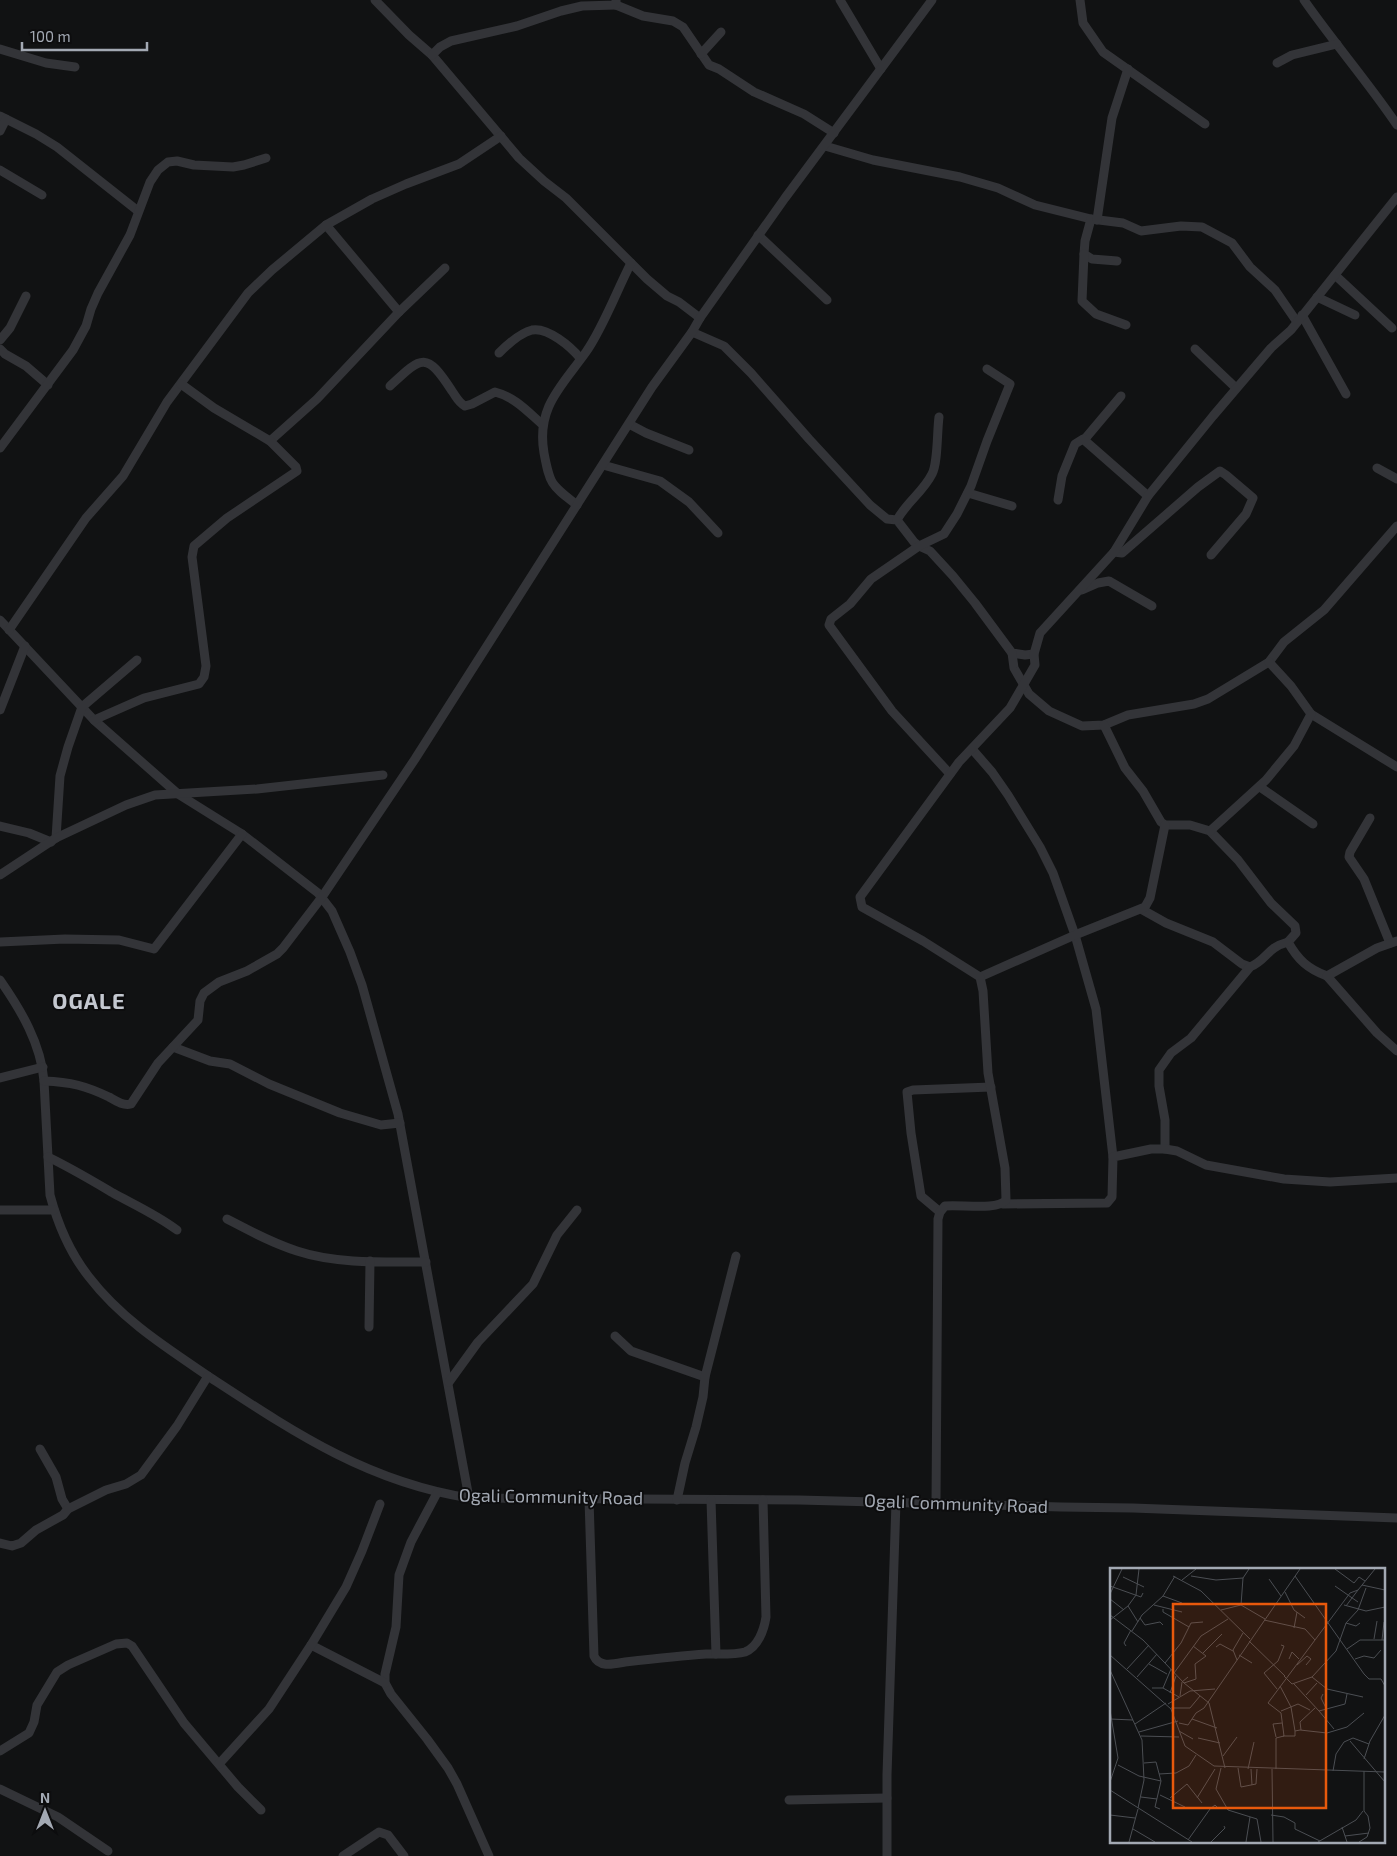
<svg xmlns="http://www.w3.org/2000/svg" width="1397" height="1856" font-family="'Exo 2',sans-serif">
  <rect width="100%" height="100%" fill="#111213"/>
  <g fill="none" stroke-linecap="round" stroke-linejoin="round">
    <!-- minor -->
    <g stroke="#333438" stroke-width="9">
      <path d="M375 0 409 35 432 55 519 158 544 181 566 198 647 279 667 296 679 302 700 318"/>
      <path d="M840 0 881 69"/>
      <path d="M1080 0 1083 23 1103 52 1205 124"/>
      <path d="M1304 0C1334 43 1368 82 1397 125"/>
      <path d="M616 5 643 16 673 21 683 27 709 65 719 69 754 92 804 114 834 133"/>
      <path d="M0 49 46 63 75 67"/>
      <path d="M701 54 721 32"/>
      <path d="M432 55 440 47 451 41 517 26 561 11 582 6 616 5V0"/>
      <path d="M1277 63 1292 55 1337 44"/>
      <path d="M0 116 36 134 57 147 138 211"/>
      <path d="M0 131 6 119"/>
      <path d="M825 146 873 160 960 177 998 188 1035 205 1091 219 1123 223 1141 231 1181 226 1202 227 1232 243 1250 267 1275 290 1297 322"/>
      <path d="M0 170 42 195"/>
      <path d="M1091 219 1085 241 1084 254 1092 259 1117 261"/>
      <path d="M1097 220 1112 118 1128 69"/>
      <path d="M326 225 399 312"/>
      <path d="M758 235 827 300"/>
      <path d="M1084 254 1082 301 1096 314 1126 325"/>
      <path d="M1335 275 1392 328"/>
      <path d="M1317 297 1355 315"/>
      <path d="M1302 315 1346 394"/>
      <path d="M692 332 724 346 751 373 809 439 870 505 887 519 897 520 914 542 919 546 930 551 953 576 975 603 1012 653 1025 655 1034 654"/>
      <path d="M0 340 10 328 26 296"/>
      <path d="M0 349 5 354 26 366 48 385"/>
      <path d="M1195 349 1236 388"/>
      <path d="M499 353C508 344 520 333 532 330 548 327 571 347 580 358"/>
      <path d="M390 386C422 356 426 351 452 391 457 398 458 402 465 406L472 404 495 392C515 397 528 412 543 425"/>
      <path d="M629 424 646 433 689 450"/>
      <path d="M1084 440 1121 396"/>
      <path d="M270 441 317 399 399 312 445 268"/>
      <path d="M0 448 73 350 86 326 91 309 98 293 130 235 150 182 158 170 168 162 177 161 194 165 233 167 244 165 266 158"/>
      <path d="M603 465 660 481 689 502 718 533"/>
      <path d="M1377 468 1397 479"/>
      <path d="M968 493 1012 506"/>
      <path d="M1058 500 1062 476 1075 444 1083 439 1148 496"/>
      <path d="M577 505C551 485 550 485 544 453 536 407 562 386 586 352 603 328 617 290 631 263"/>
      <path d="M897 520C906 503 923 492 932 474 938 463 937 431 939 417"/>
      <path d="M1114 552 1122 553 1198 487 1220 471 1226 475 1253 498 1246 514 1211 555"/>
      <path d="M1082 590 1098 583 1109 581 1152 606"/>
      <path d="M0 620 94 720 178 794 242 834 318 893 332 911 350 952 362 985 398 1114 469 1498"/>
      <path d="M9 630 86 518 123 476 167 402 248 293 272 270 326 225 372 199 406 184 459 164 501 136"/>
      <path d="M1012 653 1014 668 1029 694 1049 711 1082 726 1104 725 1128 715 1194 704 1208 699 1269 662 1284 642 1324 610 1397 526"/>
      <path d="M1269 662 1291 686 1311 714 1397 767"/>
      <path d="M0 710 25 646"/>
      <path d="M94 720 144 698 199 684 204 677 206 666 192 557 194 546 227 518 297 471 296 467 270 441 214 408 181 384"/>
      <path d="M1104 725 1125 768 1143 791 1161 822 1165 825H1190L1210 831 1238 860 1271 903 1295 926 1296 933 1288 942C1298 960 1308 969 1327 976"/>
      <path d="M972 749 992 772 1008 795 1040 847 1053 873 1075 935 1096 1009 1113 1157"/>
      <path d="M950 774 892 711 829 625 831 619 850 604 871 579 919 546 944 534 957 514 971 486 987 441 1010 384 987 369"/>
      <path d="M1260 787 1313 824"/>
      <path d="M1370 818 1350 852 1349 857 1364 879 1390 943"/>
      <path d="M0 826 29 833 51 842"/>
      <path d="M1210 831 1266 780 1294 746 1311 714"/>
      <path d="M56 838 60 776 68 747 82 707 137 660"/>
      <path d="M0 875 56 838 126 805 155 795 257 789 383 775"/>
      <path d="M1141 909 1166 923 1213 942 1242 964 1250 967"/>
      <path d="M1397 941 1377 948 1327 976 1377 1033 1397 1051"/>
      <path d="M0 942 65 939 119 940 154 949 242 834"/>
      <path d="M980 977 1075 935 1145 907 1150 898 1165 825"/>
      <path d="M0 980C21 1010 41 1044 44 1081L50 1195C58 1225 70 1253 89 1277 122 1320 167 1348 211 1378 295 1433 368 1482 469 1498L799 1500 1061 1507 1133 1508 1397 1518"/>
      <path d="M173 1047 210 1061 230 1064 269 1084 340 1113 381 1125 400 1123"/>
      <path d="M0 1078 43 1067"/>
      <path d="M44 1081C71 1082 86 1086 109 1097 116 1101 123 1106 131 1104L158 1063 198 1020 200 1001 204 993 219 982 247 971 277 954 283 948 322 897 415 759 652 387 692 332 700 318 785 198 932 0"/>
      <path d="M1165 1149V1120L1159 1086V1070L1171 1053 1191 1038 1250 967C1268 959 1266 948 1288 942"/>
      <path d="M48 1157C71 1168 91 1180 113 1193 135 1205 157 1215 177 1230"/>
      <path d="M1003 1204 1107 1203 1112 1197 1113 1157 1151 1149H1165L1177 1151 1206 1165 1284 1179 1330 1182 1397 1178"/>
      <path d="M0 1210H54"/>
      <path d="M940 1212 921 1196 911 1133 907 1092 913 1090 991 1087"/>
      <path d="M227 1219C250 1231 272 1243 297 1251 336 1264 385 1262 426 1262"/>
      <path d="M369 1327 370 1261"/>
      <path d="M615 1336 631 1351 705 1377"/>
      <path d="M449 1382 478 1342 533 1284 557 1235 577 1210"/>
      <path d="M40 1449 56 1477 62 1499 68 1509"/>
      <path d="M437 1493 411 1542 399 1575 396 1627 385 1674V1683L391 1694 427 1739 448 1768 457 1784 489 1856"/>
      <path d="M589 1499 594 1656C599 1668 614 1664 625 1662 652 1659 679 1656 706 1654 716 1654 735 1655 745 1652 758 1647 764 1630 766 1617L763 1500"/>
      <path d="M677 1500 685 1463 696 1427 703 1397 705 1377 736 1256"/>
      <path d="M711 1500 716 1654"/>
      <path d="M936 1504 938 1219 940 1212 945 1206C960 1204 997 1211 1006 1200L1005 1168 988 1073 983 991 980 977 923 941 862 907 860 897 959 762 1010 708 1035 665 1034 654 1040 633 1114 552 1148 496 1213 416 1271 348 1291 330 1397 197"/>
      <path d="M0 1543 12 1546 21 1543 36 1530 63 1515 68 1509 106 1490 126 1484 141 1475 177 1426 208 1376"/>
      <path d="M311 1645 385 1683"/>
      <path d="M0 1751 29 1733 34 1722 37 1705 57 1672 68 1665 116 1644 127 1643 132 1646 184 1723 238 1787 261 1810"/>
      <path d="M219 1764 269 1709 311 1645 346 1587 362 1551 380 1504"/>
      <path d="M0 1789 58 1817 108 1851"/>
      <path d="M789 1800 887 1798"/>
      <path d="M343 1856 379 1832 388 1835 404 1856"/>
      <path d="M887 1856V1775L896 1502"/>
    </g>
  </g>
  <g text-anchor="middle" stroke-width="4" stroke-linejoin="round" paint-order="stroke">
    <!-- street labels -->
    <g font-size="18" fill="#a3a9b3" stroke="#0d0d0e">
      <text transform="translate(551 1497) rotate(1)" y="6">Ogali Community Road</text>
      <text transform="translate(956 1504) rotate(2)" y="6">Ogali Community Road</text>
    </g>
    <!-- district labels -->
    <g font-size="22" font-weight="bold" letter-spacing="1" fill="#c4c8d0" stroke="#0d0d0e">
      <text x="89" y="1009">OGALE</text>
    </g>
  </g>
  <!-- overview -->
  <g transform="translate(1110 1568)">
    <rect width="275" height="275" fill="#111213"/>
    <path fill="none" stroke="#4b4e53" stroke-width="1" d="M225 1 244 15 249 9 255 13M63 8 91 23 140 71M81 8 106 12 133 10M185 8 254 106 259 111H271L275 118M13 9 34 19M159 11 171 28M72 12 86 1M252 17 275 22M0 18 31 29 33 25M225 18 248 34M175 24 184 42 195 50M0 26 12 1M53 28 72 35M0 31 14 42M44 37 72 44M131 37 155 51M234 37 256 43 275 39M18 38 28 54M236 38 248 22M53 41V44L79 59M111 42 131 37 133 10 139 1M248 42 256 20M0 47 33 72 74 115 99 135 115 200M30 50 35 57 50 54 53 57M0 52 18 38 26 27 29 1M154 52 195 61 205 72M236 55 248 42M184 60 187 44M22 63 32 47 53 28 65 8M264 71 267 53M272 72 274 54M139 73 175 108M16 78 14 75 21 62M106 79 110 76 123 83M237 81 250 72H275M93 85 112 66M0 87 61 141 75 178 104 198 275 204M129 87 142 95M179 91 182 84 189 91M245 91 254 88 264 90 271 82M127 92 123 82 133 65M55 95 71 75 81 55 93 54M39 96 57 106M187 97 197 88 201 91 196 97M17 101 39 77M0 102 32 172 34 212 28 240M64 105 91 68 118 51M174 108 182 116 202 109 226 83 236 55 246 58 250 55M27 109 47 86M202 109 217 121 253 129M74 115 86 111 85 96 96 88 83 78M184 116 209 143M170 118 181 139 185 163M42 120H53L69 129M53 120 61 101M167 121 154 105 168 93 174 78 171 77M60 125 66 108M213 126 211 130 216 140M196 127 207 115M70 128 72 114 78 109M58 136 80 123 105 121M61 140H80L90 128M0 142 8 190 0 214M171 143 188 136 200 142M0 151 23 152M82 151 107 160M69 155 78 157 86 145 94 140 190 1M25 156 56 135M224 161 209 143 235 136 237 126M191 162 190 154 205 140M69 163 83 171M29 164 68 153M31 168 69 169M173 168H185V163L190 162 217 165 237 159 254 145M166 169 163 156 172 155M88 170 110 175M240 173 275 214M113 188 127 169M254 191 260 173 275 147M8 197 29 208 51 213 46 194 34 195M111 200 106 221 118 242 147 251 151 274M128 200 131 219 146 216 147 201M138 201 144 174M141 201 142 217M162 201 163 274M166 201V170L174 168 171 145 158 135 240 25 248 22 265 1M223 203 226 186 234 174 243 170 259 176M49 206 66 205 79 198 86 187M0 222 82 274M50 227 75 239M31 229 47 231M60 230 77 216 92 235M87 230 105 201M50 241 45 239 51 213M0 247 25 250M161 247 174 249 185 255V261L210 273M232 259 237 274M23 261 45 274M235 268 259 265M78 272 100 241 105 237 109 241M19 274 28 241M101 274 115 260 114 258M136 274 140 249M208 274 246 252 253 243M249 274 257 269 260 260 258 248 254 243V203"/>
    <path fill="#e8590c" fill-opacity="0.15" stroke="#e8590c" stroke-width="2.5" d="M63 36H216V240H63Z"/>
    <rect width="275" height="275" fill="none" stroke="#a3a9b3" stroke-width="2.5"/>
  </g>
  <!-- north arrow -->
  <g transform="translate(45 1811)" stroke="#0d0d0e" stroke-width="4" paint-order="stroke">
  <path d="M0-4L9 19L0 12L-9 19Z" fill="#a3a9b3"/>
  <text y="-8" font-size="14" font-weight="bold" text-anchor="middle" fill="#a3a9b3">N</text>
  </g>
  <!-- scale -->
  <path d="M22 42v8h125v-8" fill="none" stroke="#a3a9b3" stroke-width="2.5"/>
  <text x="30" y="42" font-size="15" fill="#a3a9b3" stroke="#0d0d0e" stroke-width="4" paint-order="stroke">100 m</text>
</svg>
